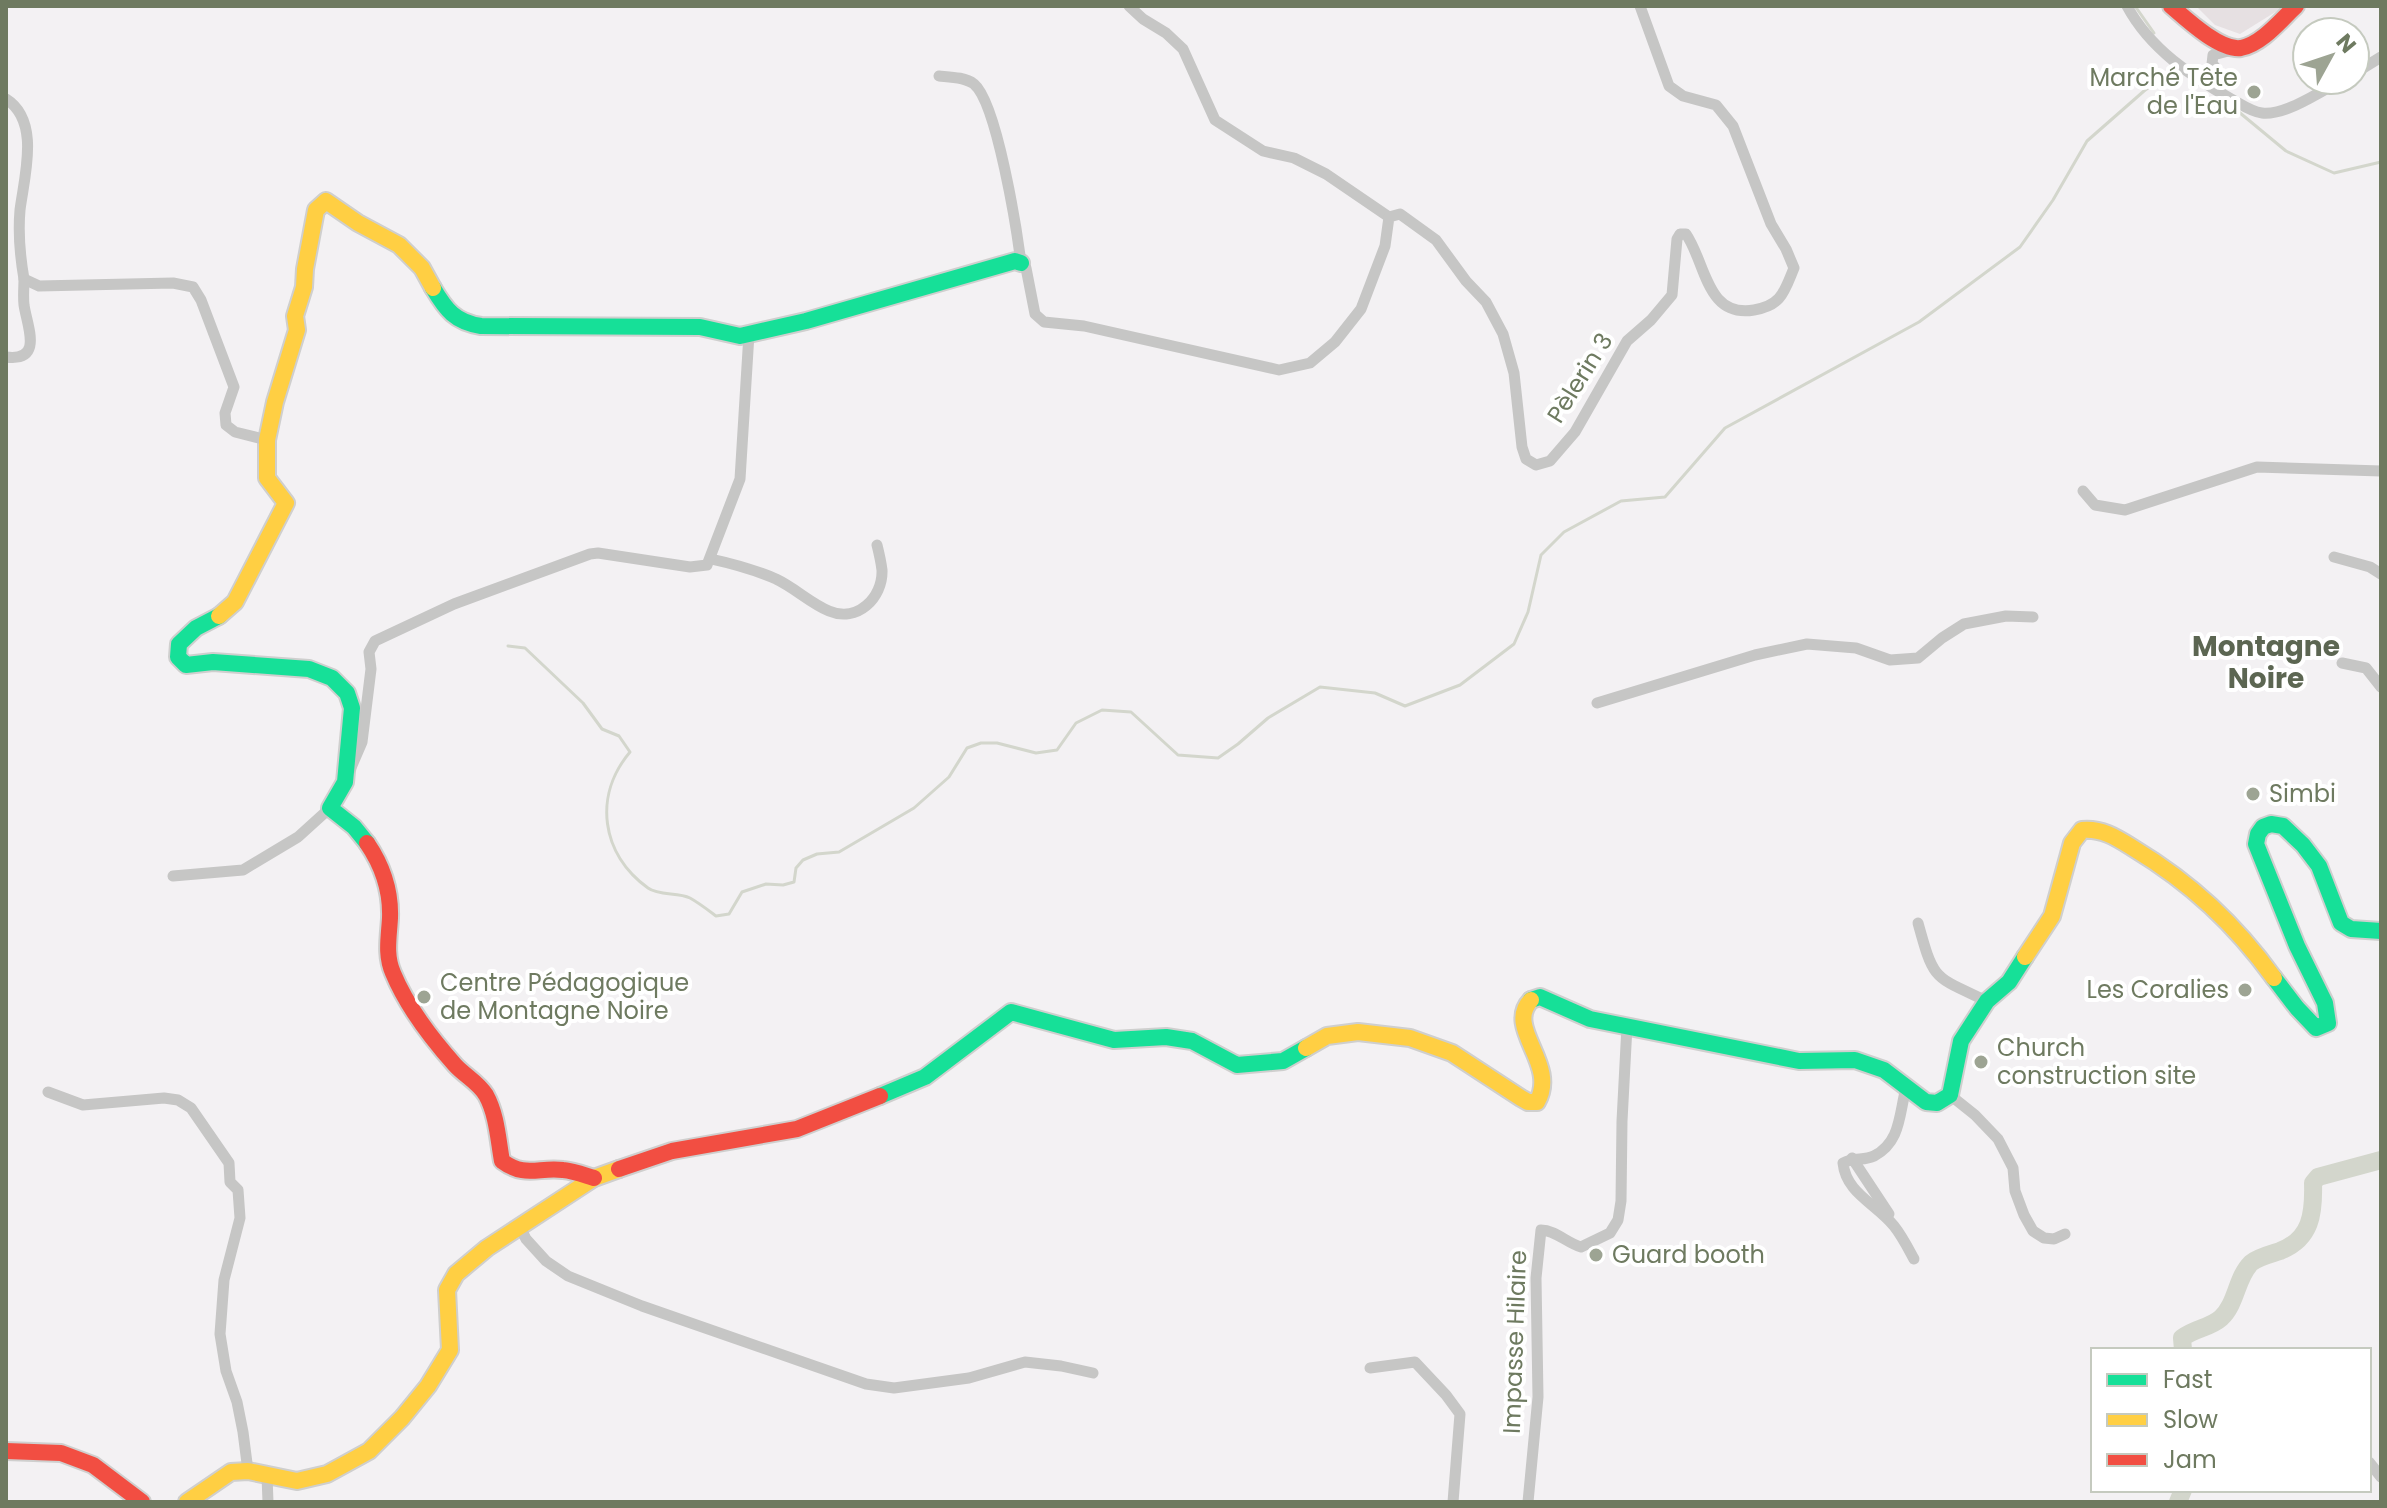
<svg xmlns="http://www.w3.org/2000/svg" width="2387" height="1508" font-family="Poppins,sans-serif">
  <rect width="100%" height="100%" fill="#f3f1f3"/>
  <!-- green -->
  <path fill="#e6e0e2" d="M2196 6H2285L2240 34 2215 25Z"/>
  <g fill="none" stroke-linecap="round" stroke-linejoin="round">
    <!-- stream -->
    <g stroke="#d3d6cc" stroke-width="3">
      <path d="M2135 6 2154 33"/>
      <path d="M2228 103 2286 151 2334 173 2381 162"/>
      <path d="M508 646 525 648 583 703 602 729 619 736 630 752C593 796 601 854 648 888 659 896 678 892 690 898 699 903 708 910 716 916L729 914 742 892 766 884 783 885 794 882 796 868 803 860 817 854 839 852 914 808 949 777 967 748 981 743H997L1036 753 1057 750 1076 723 1102 710 1131 712 1178 755 1218 758 1238 744 1268 718 1320 687 1375 693 1405 706 1460 685 1514 644 1528 612 1541 555 1564 532 1621 501 1665 497 1725 428 1919 322 2020 247 2053 200 2087 141 2144 91 2177 66"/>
    </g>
    <!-- river -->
    <g stroke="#d3d6cc" stroke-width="18">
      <path d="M2183 1350 2182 1338C2195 1328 2210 1328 2221 1318 2237 1303 2236 1278 2251 1263 2258 1257 2271 1254 2280 1251 2311 1239 2314 1214 2313 1183L2318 1177 2381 1160"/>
      <path d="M2178 1502 2183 1490"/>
    </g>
    <!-- fast casing -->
    <g stroke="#cfcfce" stroke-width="20">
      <g id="fast">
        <path d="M433 288C446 310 455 322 481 326L700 327 740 336 806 321 1015 261 1021 263"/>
        <path d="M219 616 196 628 179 644 178 657 186 665 213 662 309 669 332 678 347 693 352 708 345 782 330 808 354 827 367 843"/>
        <path d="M2274 978 2297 1008 2316 1028 2328 1023 2325 1003 2297 946 2256 844 2258 834 2263 827 2271 824 2283 826 2303 845 2319 866 2341 923 2351 929 2381 931"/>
        <path d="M1531 1000 1540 997 1590 1019 1799 1061 1855 1060 1884 1070 1926 1102 1937 1103 1950 1095 1961 1041 1987 1001 2009 982 2025 957"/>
        <path d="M880 1096 925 1077 1011 1012 1114 1040 1166 1037 1192 1041 1237 1065 1283 1061 1306 1048"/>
      </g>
    </g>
    <!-- slow casing -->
    <g stroke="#cfcfce" stroke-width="20">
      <g id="slow">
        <path d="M219 616 235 602 286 503 267 478V440L275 402 297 330 295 316 304 287 305 269 316 210 326 201 358 223 399 245 422 268 433 288"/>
        <path d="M2025 957 2052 916 2072 843 2082 830C2102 828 2117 838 2133 848 2191 883 2235 924 2274 978"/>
        <path d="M1306 1048 1327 1036 1358 1032 1410 1038 1452 1053 1521 1098 1528 1102H1537C1559 1064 1504 1028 1531 1000"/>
        <path d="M187 1502 231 1472 248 1471 297 1481 327 1474 369 1451 402 1418 428 1386 450 1350 447 1290 456 1274 487 1248 594 1178 619 1169"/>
      </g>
    </g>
    <!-- jam casing -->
    <g stroke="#cfcfce" stroke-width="20">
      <g id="jam">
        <path d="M2171 6C2186 19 2220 51 2241 48 2262 44 2281 20 2296 6"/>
        <path d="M367 843C382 865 391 891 390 918 389 937 385 955 393 973 407 1007 431 1038 455 1065 465 1076 478 1082 486 1095 497 1115 498 1139 502 1161 525 1178 538 1167 563 1170 574 1171 584 1175 594 1178"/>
        <path d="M619 1169 672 1151 797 1129 880 1096"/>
        <path d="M6 1451 61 1453 93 1465 142 1502"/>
      </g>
    </g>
    <!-- street -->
    <g stroke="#c6c6c5" stroke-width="11">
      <path d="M1129 6 1143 19 1166 33 1183 49 1215 120 1263 151 1294 158 1326 174 1389 217"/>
      <path d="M2127 6C2150 49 2192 77 2233 100 2242 105 2252 112 2262 113 2285 116 2322 91 2342 80"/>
      <path d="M2355 73 2381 57"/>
      <path d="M939 76C950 77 965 77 974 84 997 103 1017 231 1021 263L1026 268 1035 314 1044 322 1084 326 1279 370 1310 363 1335 342 1361 309 1385 246 1389 217 1400 214 1436 240 1466 281 1486 302 1503 334 1514 373 1522 447 1526 459 1536 465 1550 461 1575 432 1627 341 1651 320 1672 295 1677 239 1680 234H1686C1706 263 1706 318 1754 310 1782 305 1784 292 1794 268L1786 249 1771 224 1733 126 1716 105 1683 96 1669 86 1640 6"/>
      <path d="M2219 90 2211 73 2215 67 2212 64 2213 55 2236 49"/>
      <path d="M6 99C41 121 24 177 20 210 18 233 20 256 24 279L39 286 173 283 193 287 201 300 234 387 225 413 226 425 235 432 267 440"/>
      <path d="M6 357C44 362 27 326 24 305 23 296 24 287 24 279"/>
      <path d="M2083 491 2095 505 2125 510 2257 467 2381 471"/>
      <path d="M2334 557 2370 567 2381 574"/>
      <path d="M711 559C734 564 755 570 776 579 795 588 810 603 829 611 857 623 883 598 882 570 881 562 879 553 877 545"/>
      <path d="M2342 663 2366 668 2381 687"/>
      <path d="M1597 703 1755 655 1807 644 1856 648 1890 660 1918 658 1942 638 1964 624 2006 616 2033 617"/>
      <path d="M350 770 362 742 371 669 369 652 375 641 454 604 590 554 598 553 690 567 707 565 740 479 749 334"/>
      <path d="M173 876 243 870 298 837 330 808"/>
      <path d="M1918 923C1934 981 1933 976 1987 1001"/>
      <path d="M1906 1088C1899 1114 1901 1142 1874 1156 1864 1161 1854 1157 1843 1163 1846 1193 1875 1203 1894 1226 1902 1236 1908 1248 1914 1259"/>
      <path d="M48 1092 83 1105 164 1098 178 1100 191 1108 229 1163 230 1182 238 1190 240 1218 224 1280 220 1334 226 1371 237 1402 243 1432 248 1471"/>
      <path d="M1950 1095 1975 1115 1998 1139 2013 1168 2015 1191 2024 1215 2033 1231 2044 1238 2054 1239 2065 1234"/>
      <path d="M1852 1158 1889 1214"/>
      <path d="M520 1227 526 1239 546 1261 568 1276 642 1306 866 1384 894 1388 969 1378 1025 1362 1061 1366 1093 1373"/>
      <path d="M1370 1368 1415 1362 1446 1395 1460 1414 1453 1502"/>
      <path d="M2369 1462 2381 1477"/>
      <path d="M267 1476 268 1502"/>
      <path d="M1528 1502 1538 1397 1536 1278 1541 1230C1555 1230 1567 1243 1581 1247L1610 1233 1618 1220 1621 1201 1622 1121 1627 1026"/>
    </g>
    <!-- fast -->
    <use href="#fast" stroke="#16e098" stroke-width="16"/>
    <!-- slow -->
    <use href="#slow" stroke="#ffcf43" stroke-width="16"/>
    <!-- jam -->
    <use href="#jam" stroke="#f24e42" stroke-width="16"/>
  </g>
  <!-- markers -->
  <g fill="#9da493" stroke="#fff" stroke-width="3">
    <circle cx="2254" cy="92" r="8"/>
    <circle cx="2253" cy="794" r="8"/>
    <circle cx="2245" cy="990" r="8"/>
    <circle cx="424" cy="997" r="8"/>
    <circle cx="1981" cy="1062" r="8"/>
    <circle cx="1596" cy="1255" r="8"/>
  </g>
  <g text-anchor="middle" stroke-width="8" stroke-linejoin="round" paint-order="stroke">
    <!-- poi labels -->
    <g font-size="24" fill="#6e7a60" stroke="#fff" text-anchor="start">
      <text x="2238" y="86" text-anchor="end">Marché Tête<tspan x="2238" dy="28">de l'Eau</tspan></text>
      <text x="2269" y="802">Simbi</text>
      <text x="440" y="991">Centre Pédagogique<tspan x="440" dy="28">de Montagne Noire</tspan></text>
      <text x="2229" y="998" text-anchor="end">Les Coralies</text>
      <text x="1997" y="1056">Church<tspan x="1997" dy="28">construction site</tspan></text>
      <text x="1612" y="1263">Guard booth</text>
    </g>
    <!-- street labels -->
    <g font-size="24" fill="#6e7a60" stroke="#fff">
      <text transform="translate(1580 378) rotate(-58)" y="8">Pèlerin 3</text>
      <text transform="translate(1515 1342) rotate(-88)" y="8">Impasse Hilaire</text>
    </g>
    <!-- quarter labels -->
    <g font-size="28" font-weight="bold" fill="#5c6652" stroke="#fff">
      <text x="2266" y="656">Montagne<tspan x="2266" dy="32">Noire</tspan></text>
    </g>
  </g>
  <!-- border -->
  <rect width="2387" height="1508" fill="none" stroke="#6e7a60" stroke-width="16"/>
  <!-- legend -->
  <rect x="2091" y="1348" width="280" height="144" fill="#ffffff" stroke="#c5cabf" stroke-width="2"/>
  <rect x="2107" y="1374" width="40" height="12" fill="#16e098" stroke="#c5cabf" stroke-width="2"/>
  <text x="2163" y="1388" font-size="24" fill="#6e7a60">Fast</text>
  <rect x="2107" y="1414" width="40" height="12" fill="#ffcf43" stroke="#c5cabf" stroke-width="2"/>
  <text x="2163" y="1428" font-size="24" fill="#6e7a60">Slow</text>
  <rect x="2107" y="1454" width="40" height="12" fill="#f24e42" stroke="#c5cabf" stroke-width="2"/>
  <text x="2163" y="1468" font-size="24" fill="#6e7a60">Jam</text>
  <!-- north arrow -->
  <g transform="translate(2331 56) rotate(50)"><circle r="38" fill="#ffffff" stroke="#c5cabf" stroke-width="2"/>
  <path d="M0-6L14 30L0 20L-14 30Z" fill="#9da493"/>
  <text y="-12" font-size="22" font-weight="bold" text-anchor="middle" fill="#6e7a60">N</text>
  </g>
</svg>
